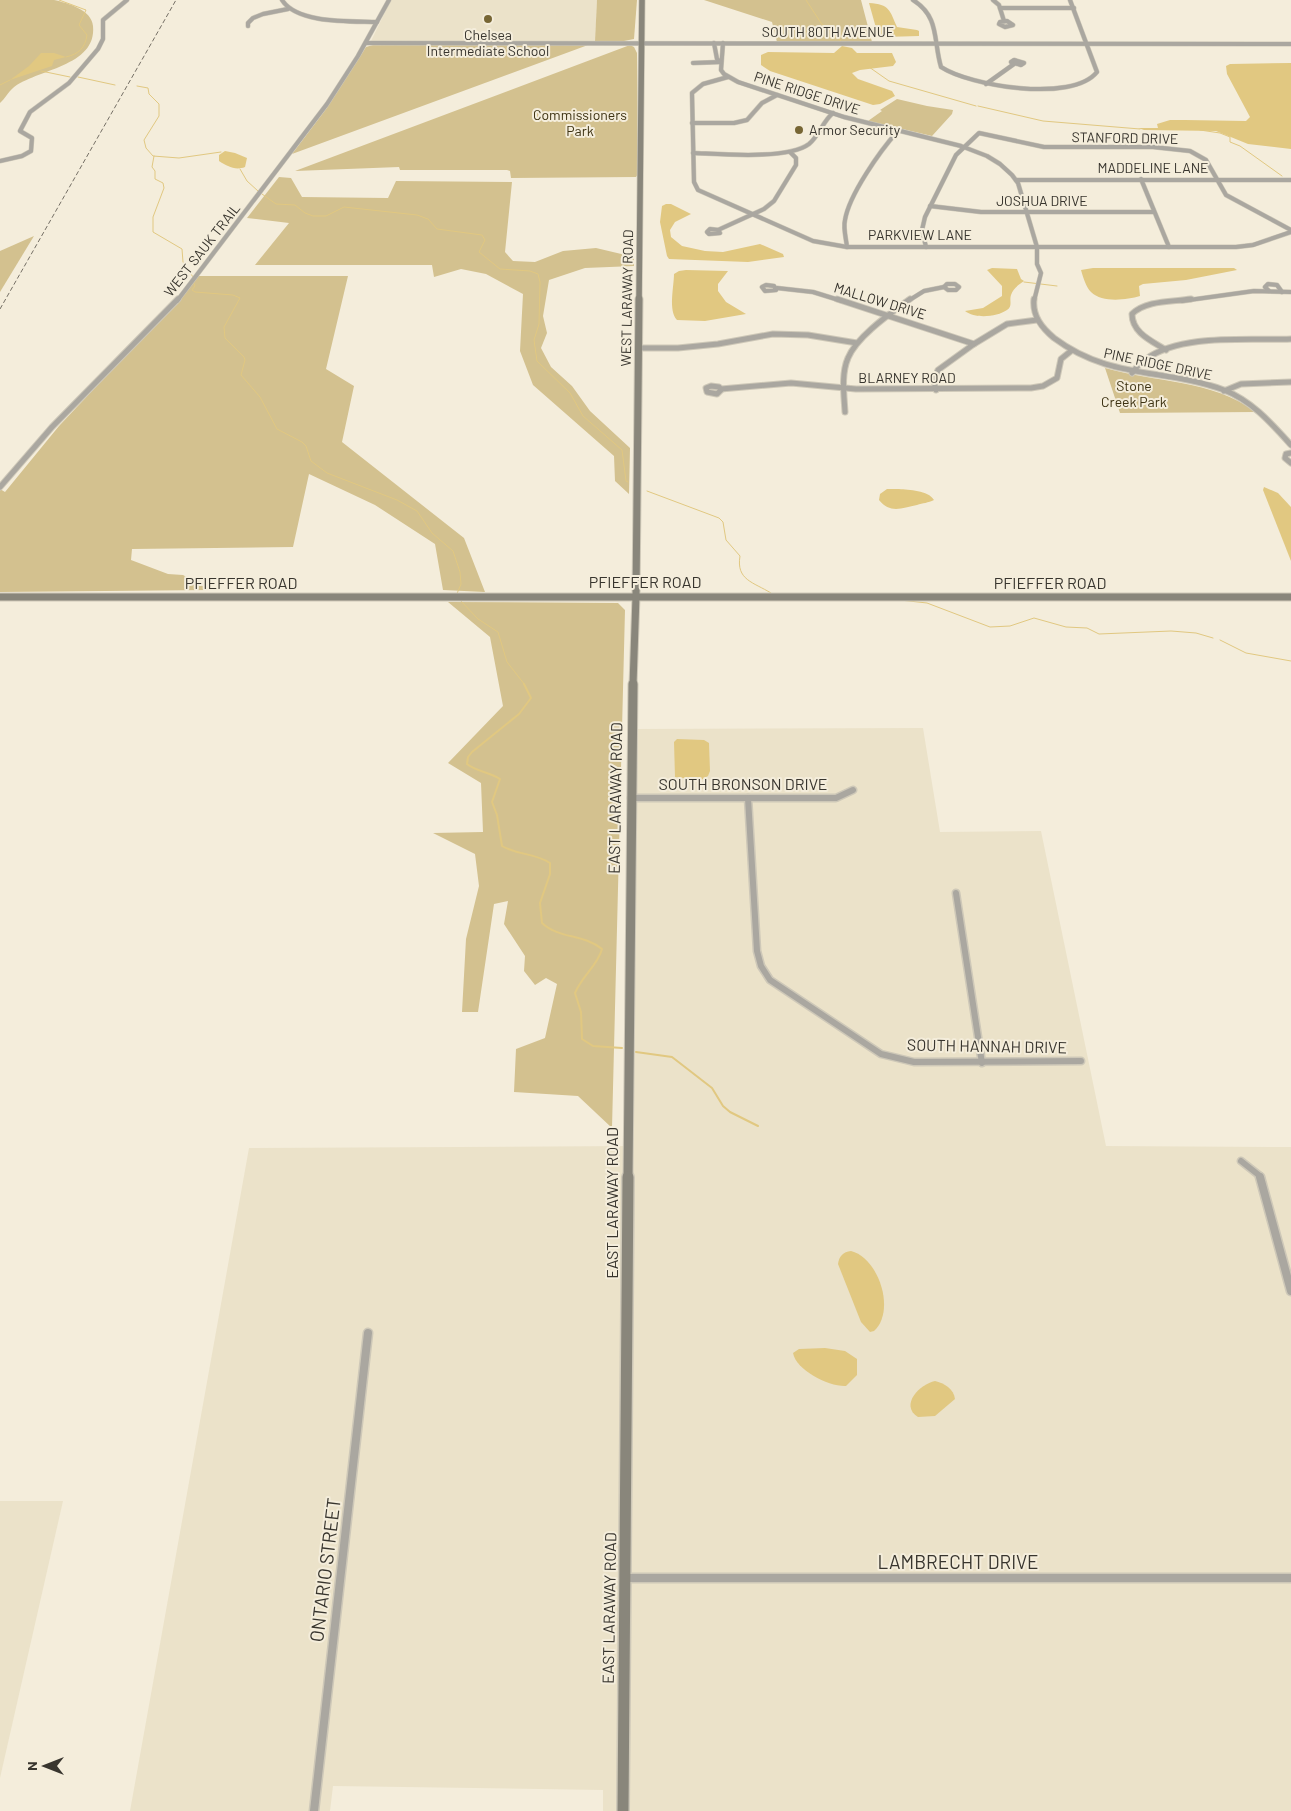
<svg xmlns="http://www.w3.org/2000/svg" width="1291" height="1811" font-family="Barlow,sans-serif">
  <rect width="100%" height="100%" fill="#f4eddb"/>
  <!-- built -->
  <g fill="#ebe2c9">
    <path d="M391 0H597L595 42 371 41Z"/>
    <path d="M923 728 940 832 1041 831 1106 1146 1291 1147V1811H603V1790L333 1786 330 1811H130L249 1148 629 1146 634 729Z"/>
    <path d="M0 1501H63L0 1778Z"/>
  </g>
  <!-- green -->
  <g fill="#d3c18f">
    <path d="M0 0H54C68 3 92 10 93 26 97 67 36 69 13 88 8 92 5 99 0 103Z"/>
    <path d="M597 0H637L634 39 624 41H595Z"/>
    <path d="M704 0H861L872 42H777L772 22Z"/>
    <path d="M373 45H588L292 154 326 109 366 47Z"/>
    <path d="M630 45 634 47 637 53 638 174 636 177 511 178 510 171 507 170H400L399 167 295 171Z"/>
    <path d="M897 99 927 106 953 110 952 114 932 136 868 121 882 111 880 110Z"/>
    <path d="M279 177 291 178 302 197 388 198 396 181 512 182 505 252 513 261 535 262 563 251 596 248 634 257V266L585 268 549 280 543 316 547 333 541 348 551 367 572 386 590 411 630 448 629 494 615 481 614 456 533 385 520 351 523 294 486 274 461 269 434 277 432 265H255L289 223 247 218Z"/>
    <path d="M34 236 0 292V251Z"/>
    <path d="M197 276H348L326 369 354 386 342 442 464 538 485 592 443 590 435 544 375 505 309 474 293 547 132 549 131 560 168 574 183 575 210 590 0 592V489L5 492 59 426 175 303Z"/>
    <path d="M1105 368C1156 383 1211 379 1256 412L1120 413Z"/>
    <path d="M448 602 618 603 625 610 612 1128 578 1096 514 1092 516 1049 545 1038 557 984 546 978 535 985 524 971 525 956 504 924 508 901 494 904 478 1012H462L466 939 479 886 475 854 433 833 483 832 481 783 448 763 503 706 490 637Z"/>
  </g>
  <!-- water -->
  <g fill="#e1c881">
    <path d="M869 3C890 4 890 11 897 27L917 30 919 31V36L885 37 878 35Z"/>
    <path d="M842 46 852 48 857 53H892L896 62 893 66 860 70 852 73 858 79 892 91 895 96 880 104 873 105 770 71 761 65V55L768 52 834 53Z"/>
    <path d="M41 53H54L66 57 54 60 52 66 10 80 29 66Z"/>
    <path d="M1291 63V149L1248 144 1216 131 1144 130 1138 128H1158L1157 124 1170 120H1185L1246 121 1250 117 1227 74 1226 66 1230 64Z"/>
    <path d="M225 151 235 153 247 158 245 167C235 171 227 166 219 161V155Z"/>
    <path d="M666 204H671L691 214 675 222 670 230 671 237 682 246 705 251 723 252 760 244 783 254 784 257 748 262 669 259 667 256 660 222 662 206Z"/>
    <path d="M992 268 1017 269 1021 279 1024 281C1020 284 1013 288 1011 295 1009 300 1013 306 1007 310 997 317 975 319 965 311L983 308 1002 296V286L988 271 987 270Z"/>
    <path d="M1093 268H1234L1237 270 1186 280 1143 284 1139 286 1140 296C1126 300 1102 303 1091 292 1086 287 1083 277 1081 270Z"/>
    <path d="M686 270 728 271 718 284V291L726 302 746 314 705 321 677 320C668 310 674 287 674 274L679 271Z"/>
    <path d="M1264 487 1278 493 1291 507V561L1263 490Z"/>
    <path d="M899 489C909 490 928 490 934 500 928 503 923 503 917 505 902 508 890 514 879 500L880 494 887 489Z"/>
    <path d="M677 739 704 740 709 743 710 771 708 776 701 780 675 777 674 742Z"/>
    <path d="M851 1251C879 1258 896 1311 874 1331L870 1332 861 1322 838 1264C839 1256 843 1252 851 1251Z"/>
    <path d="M825 1348 845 1351 857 1359V1375L846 1386C829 1387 796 1370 793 1353L799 1349Z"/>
    <path d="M935 1381C944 1383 954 1389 955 1399L935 1416 918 1417C899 1405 920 1384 935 1381Z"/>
  </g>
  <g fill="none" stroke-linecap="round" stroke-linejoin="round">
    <!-- stream-far1 -->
    <g stroke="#e1c881" stroke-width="1">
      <path d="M59 0 86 10 79 25 87 35C85 48 79 54 66 57"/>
      <path d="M806 0 821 23 842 42"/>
      <path d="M869 67 889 81 976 106"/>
      <path d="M41 71 70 77"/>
      <path d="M78 77 115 85"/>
      <path d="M0 85 10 80"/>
      <path d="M137 86 148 88 149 94 159 104V116L144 140 146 148 153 156 179 158 221 152"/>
      <path d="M978 106 1043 121 1140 129"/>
      <path d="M1200 130 1220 133 1230 137V142L1240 146 1282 176"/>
      <path d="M154 156 152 167 155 171V179L163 183 164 188 153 217V232L182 249 183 262 193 277"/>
      <path d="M240 169 247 181 258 191"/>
      <path d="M262 194 276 204 295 205 305 213 313 216H326L344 207 417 215 428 219 437 229 482 235 485 240 479 252 500 269 530 271 538 274 540 282 539 324 534 340 537 361 570 393 583 416 622 450 626 481 628 482"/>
      <path d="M193 281 195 286 192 290 195 292 233 295 240 298 224 327 225 338 244 357 245 360 241 375 260 397 277 429 302 442 306 446 311 461 327 473 397 500 417 511 432 533 453 551 460 572 461 584 456 596"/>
      <path d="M1024 282 1057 286"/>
      <path d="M647 491 719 518 723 522 726 540 740 556C736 580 753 582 771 593"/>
      <path d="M459 599 478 619 498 632 507 662 525 685"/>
      <path d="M900 600 927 603 990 627 1010 626 1034 618 1066 627 1087 628 1099 634 1171 631 1196 633 1213 638"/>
      <path d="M1220 640 1246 653 1291 661"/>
    </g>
    <!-- stream -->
    <g stroke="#e1c881" stroke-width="2">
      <path d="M524 684 531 698 519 714 472 752 468 757 467 764C477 772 490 772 500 779L492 802 497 815 502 846C517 855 535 853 550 863V874L540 903 542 923C559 939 584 934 602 949 598 965 582 976 575 993L581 1012 582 1039 593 1046 622 1048"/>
      <path d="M636 1052 672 1057 712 1088 723 1106 730 1112 758 1126"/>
    </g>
    <!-- street-far3 casing -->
    <g stroke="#cec8b8" stroke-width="5">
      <g id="street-far3">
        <path d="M282 0C297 24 351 21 377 22"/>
        <path d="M913 0C940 17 933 40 941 67 970 86 1072 103 1097 72L1070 0"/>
        <path d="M993 0 999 5 1004 21"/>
        <path d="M1000 8H1074"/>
        <path d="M1007 21 1013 25 1005 27 999 24 1000 22Z"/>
        <path d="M248 26V23L253 18 263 14 288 9"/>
        <path d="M366 43 1291 44"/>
        <path d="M714 43 717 59 721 62"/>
        <path d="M723 43 721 70 724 74 738 82 844 117 961 146 987 156 1000 164 1012 175 1018 183 1037 247V264L1041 273 1034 301"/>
        <path d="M1014 60 1024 63 1021 65 1011 62Z"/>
        <path d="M693 63 721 62"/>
        <path d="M728 77 703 84 692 93 694 182 698 190 813 241 847 247H1236L1253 245 1291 232"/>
        <path d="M986 84 1014 64"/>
        <path d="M692 123H734L747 120 762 103 777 95"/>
        <path d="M693 153C720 154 788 160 809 144 819 136 823 121 833 113"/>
        <path d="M0 161 22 156 31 151 32 138 20 131 30 112 69 83 98 49 103 39V20L127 0"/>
        <path d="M1141 179 1169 247"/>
        <path d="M1016 180H1291"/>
        <path d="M930 206 981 212H1154"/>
        <path d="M710 229 718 230 720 233 709 234 707 232Z"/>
        <path d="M718 230 764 209 774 201 796 165V158L790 152"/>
        <path d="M847 247C846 238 843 228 845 220 849 195 880 151 897 132"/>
        <path d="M926 247 922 230 925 217 956 155 979 133 1044 147H1153L1190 151 1206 160 1226 195 1291 230"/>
        <path d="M947 284H955L959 287 956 290H948L944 287Z"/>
        <path d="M766 285 774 286 776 290 765 291 762 287Z"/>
        <path d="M777 288 813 292 842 301"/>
        <path d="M1269 291 1265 287 1268 284 1277 285 1282 292"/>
        <path d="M177 301 327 104 358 56 389 0"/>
        <path d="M908 301 924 291 944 287"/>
        <path d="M1182 301 1254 291 1291 292"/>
      </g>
    </g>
    <!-- street-far2 casing -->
    <g stroke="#cec8b8" stroke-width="7">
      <g id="street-far2">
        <path d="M837 299 974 344"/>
        <path d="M1034 299C1032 316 1042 328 1054 338 1110 380 1164 368 1224 390 1252 401 1271 423 1291 445"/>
        <path d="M639 348H678L718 344 773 334 808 335 857 343"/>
        <path d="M1166 350C1152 341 1132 333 1132 314 1146 300 1172 302 1191 299"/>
        <path d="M1132 373C1136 368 1140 362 1146 359 1183 333 1247 341 1291 339"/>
        <path d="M711 386 719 387 721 390 717 394 707 392 706 388Z"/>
        <path d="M721 389 791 383 856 389 1031 388 1043 386 1057 378 1061 359 1071 351"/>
        <path d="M936 390 934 381 938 370 974 344 1007 324 1037 320"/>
        <path d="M1224 391 1241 384 1291 382"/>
        <path d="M845 412C844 395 841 374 848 358 857 336 891 313 910 299"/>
        <path d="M1291 453 1286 454 1285 458 1291 463"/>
        <path d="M0 487 52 427 178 299"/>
      </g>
    </g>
    <!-- street-far1 casing -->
    <g stroke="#cec8b8" stroke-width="9">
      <g id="street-far1">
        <path d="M631 798H836L853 790"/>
        <path d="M748 798 757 951 761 966 770 980 881 1054 914 1062 1081 1061"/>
        <path d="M956 893 982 1063"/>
        <path d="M1241 1161 1260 1176 1261 1179"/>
      </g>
    </g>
    <!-- street casing -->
    <g stroke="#cec8b8" stroke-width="11">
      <g id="street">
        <path d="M1260 1177 1291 1291"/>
        <path d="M626 1578H1291"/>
        <path d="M314 1811 368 1333"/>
      </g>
    </g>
    <!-- secondary-far3 casing -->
    <g stroke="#cec8b8" stroke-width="7">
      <path id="secondary-far3" d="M639 301 642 0"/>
    </g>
    <!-- secondary-far2 casing -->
    <g stroke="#cec8b8" stroke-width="9">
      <g id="secondary-far2">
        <path d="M0 597H1291"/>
        <path d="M633 685 636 596 639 299"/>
      </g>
    </g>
    <!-- secondary-far1 casing -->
    <g stroke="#cec8b8" stroke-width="11">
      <path id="secondary-far1" d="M628 1179 633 684"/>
    </g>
    <!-- secondary casing -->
    <g stroke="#cec8b8" stroke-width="14">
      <path id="secondary" d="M623 1811 628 1177"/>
    </g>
    <!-- street-far3 -->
    <use href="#street-far3" stroke="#aaa7a0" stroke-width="4"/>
    <!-- street-far2 -->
    <use href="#street-far2" stroke="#aaa7a0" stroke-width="5"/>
    <!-- street-far1 -->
    <use href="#street-far1" stroke="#aaa7a0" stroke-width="6"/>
    <!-- street -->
    <use href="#street" stroke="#aaa7a0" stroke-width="8"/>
    <!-- secondary-far3 -->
    <use href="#secondary-far3" stroke="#89867b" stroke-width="5.5"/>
    <!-- secondary-far2 -->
    <use href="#secondary-far2" stroke="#89867b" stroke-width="7"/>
    <!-- secondary-far1 -->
    <use href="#secondary-far1" stroke="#89867b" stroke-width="9"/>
    <!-- secondary -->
    <use href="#secondary" stroke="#89867b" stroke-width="11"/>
    <!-- rail -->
    <path stroke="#746f65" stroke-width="1" stroke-dasharray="4.5 2.5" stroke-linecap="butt" d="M0 309 176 0"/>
  </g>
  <!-- markers -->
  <g fill="#776634" stroke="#f4eddb" stroke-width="2">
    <circle cx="488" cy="19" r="5"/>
    <circle cx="799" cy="130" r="5"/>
  </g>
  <g text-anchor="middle" stroke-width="4" stroke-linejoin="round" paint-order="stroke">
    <!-- far-street labels -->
    <g font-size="14" fill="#38352e" stroke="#f4eddb">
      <text x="828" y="37">SOUTH 80TH AVENUE</text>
      <text transform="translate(807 93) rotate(18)" y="5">PINE RIDGE DRIVE</text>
      <text transform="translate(1125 138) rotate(1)" y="5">STANFORD DRIVE</text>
      <text x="1153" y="173">MADDELINE LANE</text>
      <text x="1042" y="206">JOSHUA DRIVE</text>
      <text x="920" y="240">PARKVIEW LANE</text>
      <text transform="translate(202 250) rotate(-52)" y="5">WEST SAUK TRAIL</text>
      <text transform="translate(627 298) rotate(-89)" y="5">WEST LARAWAY ROAD</text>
      <text transform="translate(880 301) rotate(17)" y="5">MALLOW DRIVE</text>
      <text transform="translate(1158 364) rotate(12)" y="5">PINE RIDGE DRIVE</text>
      <text x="907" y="383">BLARNEY ROAD</text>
    </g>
    <!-- far-poi labels -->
    <g font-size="14" fill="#38352e" stroke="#f4eddb">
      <text x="488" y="40">Chelsea<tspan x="488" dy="16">Intermediate School</tspan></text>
      <text x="809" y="135" text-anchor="start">Armor Security</text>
    </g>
    <!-- far-park labels -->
    <g font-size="14" fill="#3c3111" stroke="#f4eddb">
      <text x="580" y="120">Commissioners<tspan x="580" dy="16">Park</tspan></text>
      <text x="1134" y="391">Stone<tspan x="1134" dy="16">Creek Park</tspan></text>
    </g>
    <!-- street labels -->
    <g font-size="16" fill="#38352e" stroke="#f4eddb">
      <text x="645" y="588">PFIEFFER ROAD</text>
      <text x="241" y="589">PFIEFFER ROAD</text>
      <text x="1050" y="589">PFIEFFER ROAD</text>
      <text x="743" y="790">SOUTH BRONSON DRIVE</text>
      <text transform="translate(615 798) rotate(-89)" y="6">EAST LARAWAY ROAD</text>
      <text transform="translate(987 1046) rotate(1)" y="6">SOUTH HANNAH DRIVE</text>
      <text transform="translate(612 1203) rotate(-90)" y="6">EAST LARAWAY ROAD</text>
      <text transform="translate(609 1608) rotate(-89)" y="6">EAST LARAWAY ROAD</text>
    </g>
    <!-- near-street labels -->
    <g font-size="19" fill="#38352e" stroke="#f4eddb">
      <text x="958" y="1569">LAMBRECHT DRIVE</text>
      <text transform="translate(325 1570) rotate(-83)" y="7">ONTARIO STREET</text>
    </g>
  </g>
  <!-- north arrow -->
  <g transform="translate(45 1766) rotate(270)" stroke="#f4eddb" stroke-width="4" paint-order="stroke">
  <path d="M0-4L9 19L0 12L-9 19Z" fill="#38352e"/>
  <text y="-8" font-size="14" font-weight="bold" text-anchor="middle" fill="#38352e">N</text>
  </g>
</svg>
